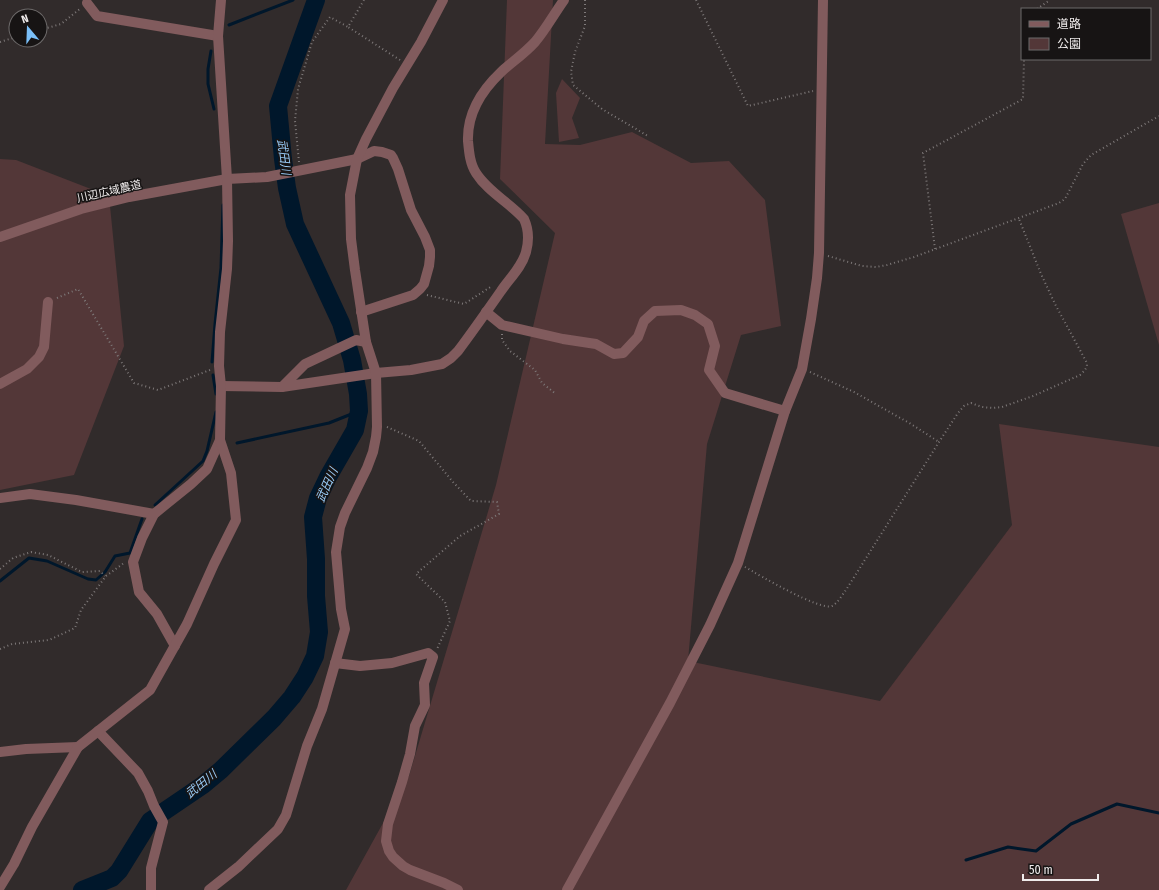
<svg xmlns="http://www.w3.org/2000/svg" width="1159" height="890" font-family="'Fira Sans Condensed','Noto Sans JP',sans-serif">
  <rect width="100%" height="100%" fill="#312b2b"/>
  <!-- green -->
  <g fill="#533738">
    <path d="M507 0H553L545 144 580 145 632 132 691 163 729 161 765 200 781 326 741 335 707 444 688 661 880 701 1012 525 999 424 1159 447V890H346L409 776 496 485 555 233 500 179Z"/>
    <path d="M562 79 580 98 572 118 579 138 559 142 556 93Z"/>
    <path d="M0 159 16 160 109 196 124 346 74 475 0 490Z"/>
    <path d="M1159 203V345L1121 214Z"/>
  </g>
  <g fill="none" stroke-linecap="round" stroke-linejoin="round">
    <!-- stream -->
    <g stroke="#00172b" stroke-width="3">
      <path d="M229 25 293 0"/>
      <path d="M211 51 208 69V84L214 109"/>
      <path d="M212 362 215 324 221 268 223 205"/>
      <path d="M213 375 216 394"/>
      <path d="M237 443 329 423 359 411"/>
      <path d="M155 505 203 461 207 451 216 412"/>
      <path d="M0 581 29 558 47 561 88 579 96 580 105 572 115 556 130 553 142 519"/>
      <path d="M966 860 1008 847 1036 851 1071 824 1117 804 1159 813"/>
    </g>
    <!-- river -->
    <path stroke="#00172b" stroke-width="18" d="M82 890 112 878 119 871 150 821 203 785 221 770 274 718 292 697 305 677 315 656 319 632 316 596V559L313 517 318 498 328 477 355 430 359 411 358 394 352 360 341 323 295 224 287 188 283 159 278 106 316 0"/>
    <!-- path -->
    <g stroke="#7e7979" stroke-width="2" stroke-dasharray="1 3" stroke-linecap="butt">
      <path d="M364 0 348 27 400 60"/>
      <path d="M585 0V26L575 52 571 72 573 85 602 109 648 136"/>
      <path d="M696 0 748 106 813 91"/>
      <path d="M1037 9 1050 0"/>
      <path d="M40 30 61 24 81 8"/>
      <path d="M0 42 16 37"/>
      <path d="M299 162 295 121 298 89 312 42 330 17 348 27"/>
      <path d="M935 249 923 153 1023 99 1024 59"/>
      <path d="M828 256 862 266 876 267 887 265 914 257 1059 203 1065 199 1083 164 1091 155 1159 116"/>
      <path d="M427 295 464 304 492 286"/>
      <path d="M57 298 78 289 134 383 158 390 210 370"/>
      <path d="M502 334V340L510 351 535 370 542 383 556 394"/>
      <path d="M810 372 854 392 911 424 939 442"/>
      <path d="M387 427 419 441 453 482 471 501 497 502 499 514 460 536 416 574 445 602 450 621 437 649"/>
      <path d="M745 567C759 575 820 611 832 606 838 603 842 595 846 590L939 442 958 413 964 406 971 403 982 407 993 408 1002 407 1033 396 1080 375C1084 371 1087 369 1087 363L1055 304 1041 274 1019 219"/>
      <path d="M0 569 13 558 31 552 48 555 82 572 100 571 105 576"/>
      <path d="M0 649 12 644 49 640 75 628 81 610 106 576 124 563"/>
    </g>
    <!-- minor -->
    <g stroke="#815b5d" stroke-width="10">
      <path d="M87 3 97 16 218 36"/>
      <path d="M0 237 81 209 129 197 227 179 267 177 357 159 374 151 382 152 391 155 393 158 398 169 411 210 425 237 430 250V257L429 266 424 284 420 289 413 295 361 312"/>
      <path d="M486 312 502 325 563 339 596 344 614 354 623 353 638 337 644 321 655 311 681 310 695 315 708 324 715 346 709 370 725 393 785 411"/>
      <path d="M0 384 27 369 39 357 44 347 48 302"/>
      <path d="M221 386 282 387 376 373 411 370 442 364 451 358 458 351C473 331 487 311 501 291 509 279 522 267 526 252 529 241 529 230 524 219 510 203 488 192 476 173 470 164 469 152 468 141 467 114 481 91 501 72 512 62 524 54 535 42 546 29 554 14 564 0"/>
      <path d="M282 387 305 364 356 340 366 342"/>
      <path d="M0 498 30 494 76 500 154 514"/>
      <path d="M175 646 157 614 139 592 133 562 142 538 154 514 191 484 207 469 220 440"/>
      <path d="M335 663 360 666 392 663 428 653 433 657 424 683 425 705 415 726 410 754 402 782 388 824 386 841 389 851 393 857 403 866 410 870 444 883 458 890"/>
      <path d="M98 731 138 773 148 791 154 806 163 822 151 868V890"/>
      <path d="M0 752 26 749 78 747"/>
      <path d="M0 887 14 864 32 827 78 747 150 690 187 624 214 564 236 520 231 473 220 440 221 386 219 366 220 332 227 269 228 241 227 179 218 36 221 0"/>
      <path d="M209 890 238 867 278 829 286 815 307 746 322 709 345 629 341 609 336 552 340 527 345 513 367 468 373 452 376 437 377 427 376 373 366 342 355 270 351 239 350 195 357 159 366 139 393 88 421 42 443 0"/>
      <path d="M567 890 670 703 710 625 738 563 785 411 802 369 811 319 817 278 819 253 823 0"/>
    </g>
  </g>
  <g text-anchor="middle" stroke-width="3" stroke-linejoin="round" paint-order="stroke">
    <!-- street labels -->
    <g font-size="11" fill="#efebeb" stroke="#171414">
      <text transform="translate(109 191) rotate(-13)" y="4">川辺広域農道</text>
    </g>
    <!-- water labels -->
    <g font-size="12" font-style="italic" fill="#98cbf7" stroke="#171414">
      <text transform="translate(284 157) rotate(82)" y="4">武田川</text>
      <text transform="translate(327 485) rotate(-66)" y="4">武田川</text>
      <text transform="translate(201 784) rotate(-39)" y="4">武田川</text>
    </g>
  </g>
  <!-- legend -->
  <rect x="1021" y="8" width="130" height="52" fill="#171414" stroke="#6d6a6a"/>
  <rect x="1029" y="21" width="20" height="6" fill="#815b5d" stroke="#6d6a6a"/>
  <text x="1057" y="28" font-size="12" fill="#efebeb">道路</text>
  <rect x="1029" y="38" width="20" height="12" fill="#533738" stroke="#6d6a6a"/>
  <text x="1057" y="48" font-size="12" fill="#efebeb">公園</text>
  <!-- north arrow -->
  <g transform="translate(28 28) rotate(341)"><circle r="19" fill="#171414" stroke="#6d6a6a"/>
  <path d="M0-3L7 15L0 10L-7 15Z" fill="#7abff8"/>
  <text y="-6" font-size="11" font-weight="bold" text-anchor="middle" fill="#efebeb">N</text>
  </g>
  <!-- scale -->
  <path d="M1023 874v6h75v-6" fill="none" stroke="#efebeb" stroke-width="2"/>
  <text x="1029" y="874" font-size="12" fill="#efebeb" stroke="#171414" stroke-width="3" paint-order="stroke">50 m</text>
</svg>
